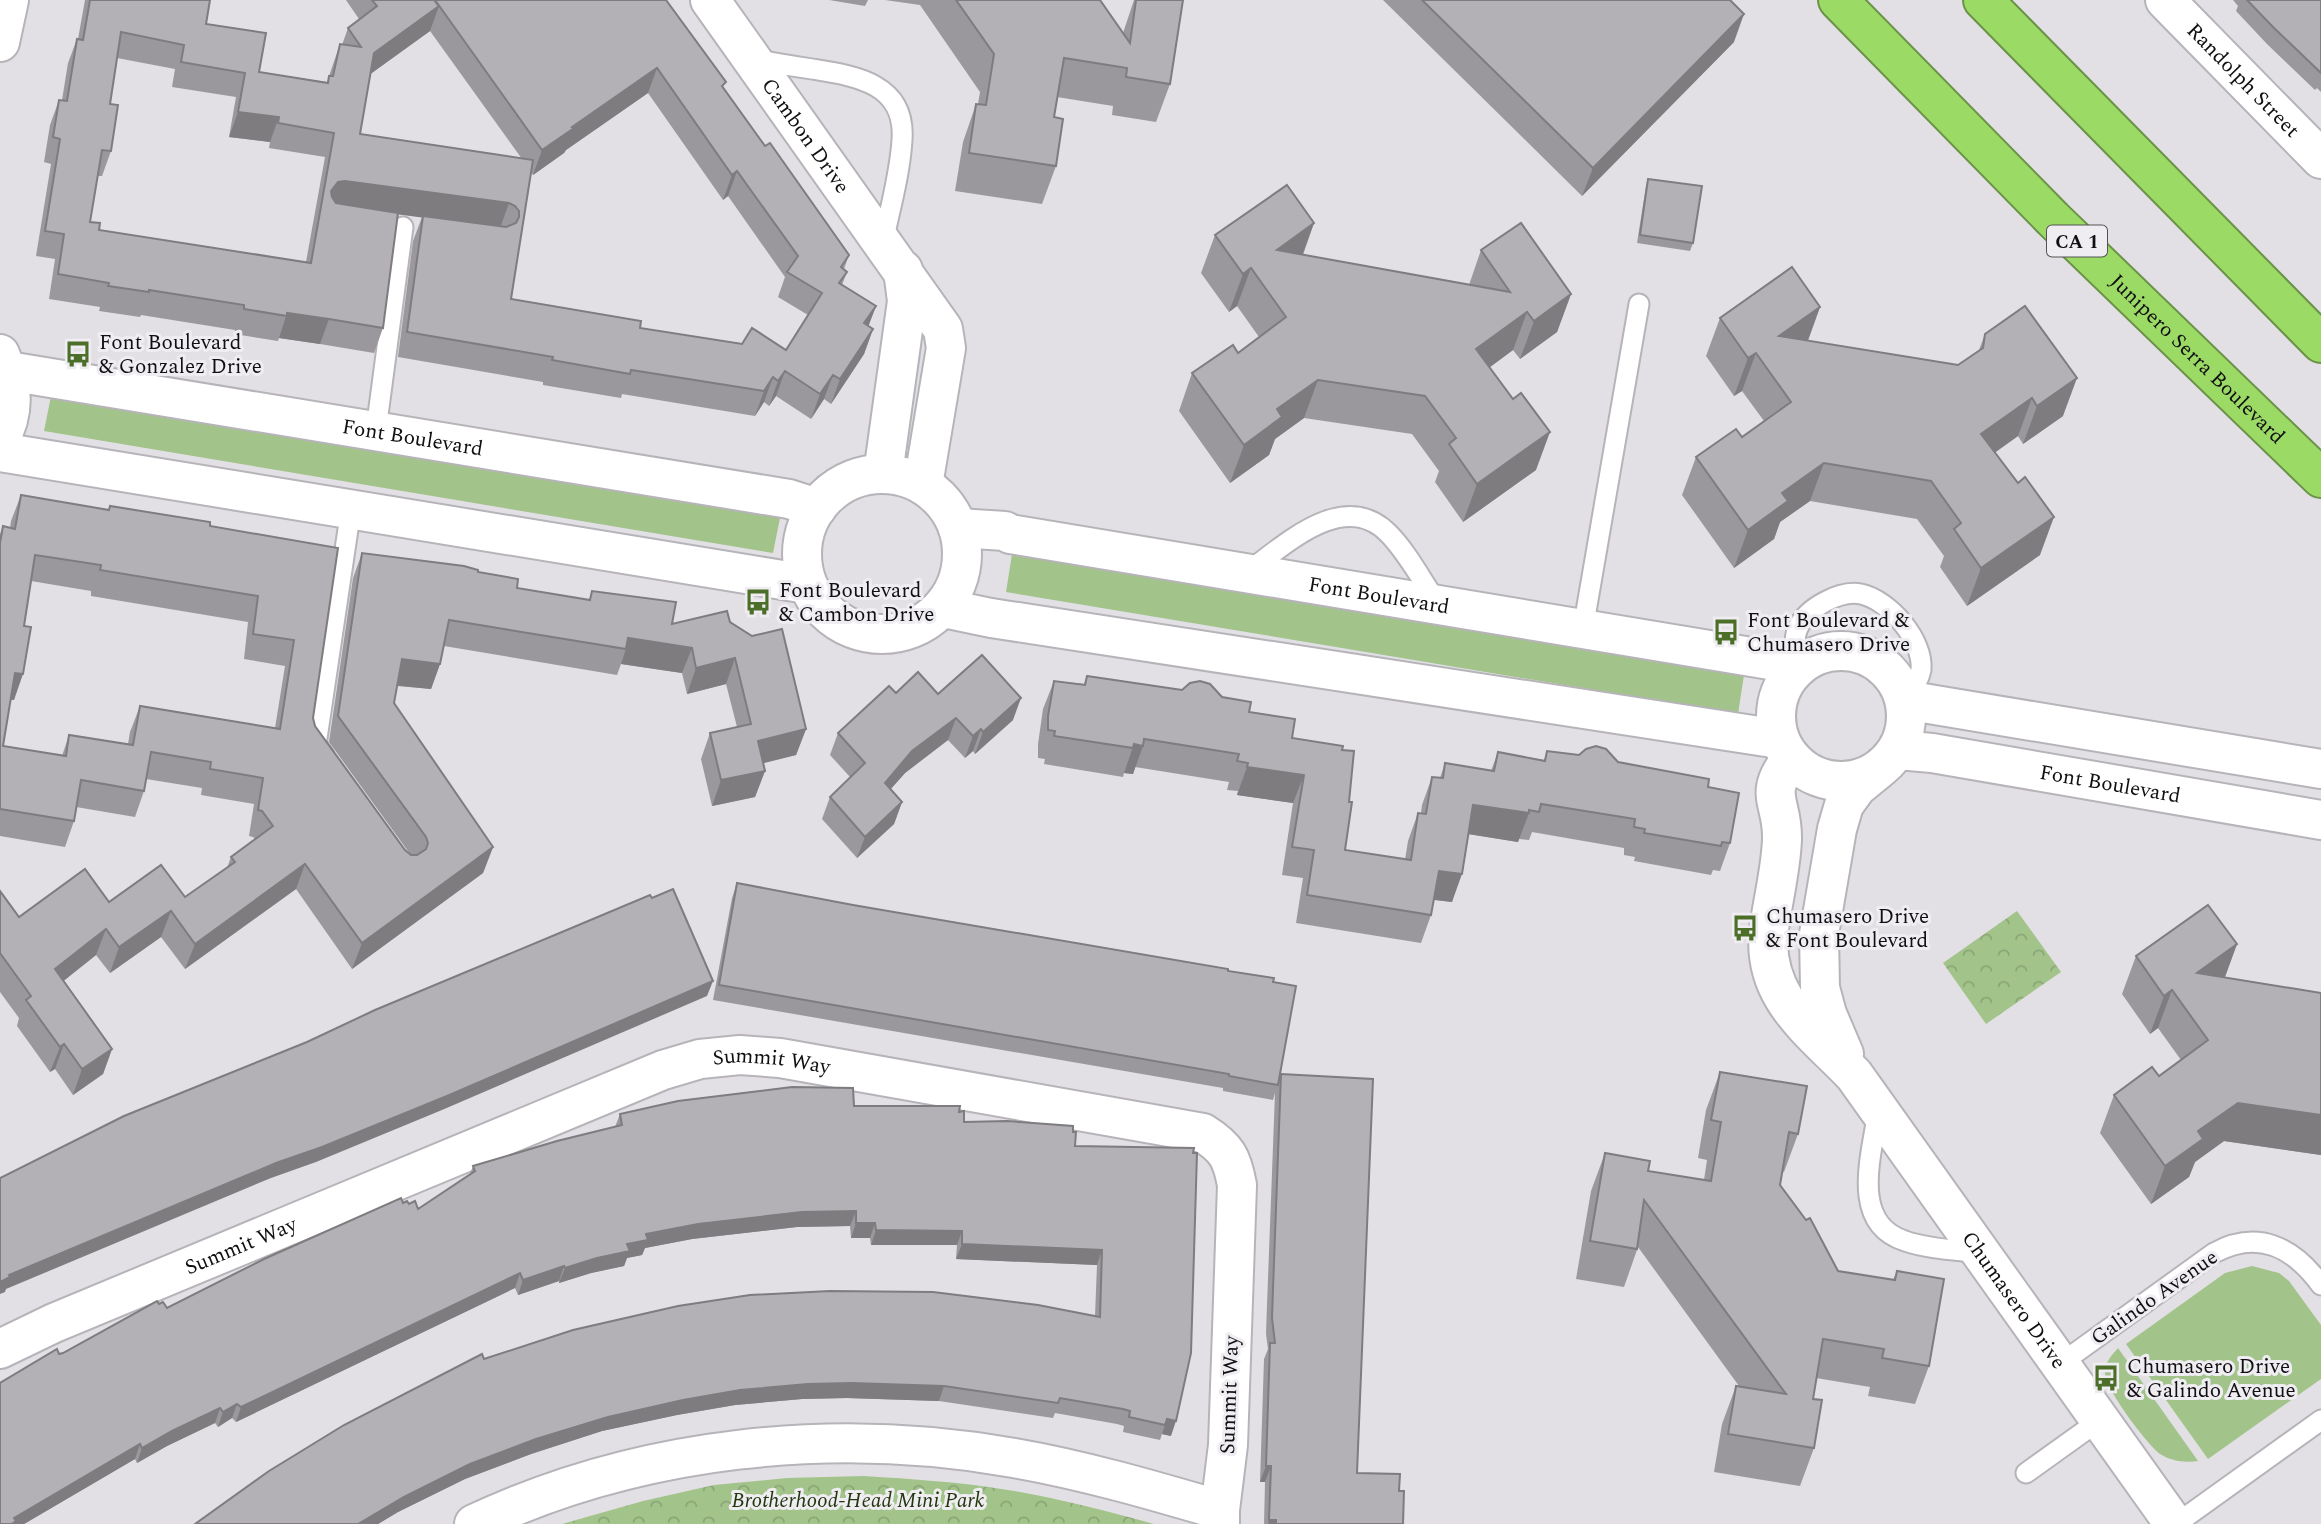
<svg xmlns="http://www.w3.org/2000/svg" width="2321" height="1524" font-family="Spectral,serif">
  <defs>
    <pattern id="park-crowns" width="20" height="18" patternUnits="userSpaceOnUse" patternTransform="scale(1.75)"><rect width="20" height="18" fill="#a2c38a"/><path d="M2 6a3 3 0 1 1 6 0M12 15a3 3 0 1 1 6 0" fill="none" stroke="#8aa676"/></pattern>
  </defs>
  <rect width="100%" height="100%" fill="#e2e0e5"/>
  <!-- grass -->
  <g fill="#a2c38a">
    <path d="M51 396 780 518 773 553 44 431Z"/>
    <path d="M1012 554 1744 675 1738 714 1006 592Z"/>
    <path d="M2252 1266 2279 1273 2289 1281 2321 1325V1379L2208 1459 2126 1344 2225 1273Z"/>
    <path d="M2118 1348 2198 1461C2184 1463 2171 1461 2160 1454 2147 1444 2104 1388 2105 1372 2105 1362 2112 1355 2118 1348Z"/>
  </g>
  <!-- park -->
  <g fill="url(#park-crowns)">
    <path d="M2017 911 2061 972 1986 1024 1943 963Z"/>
    <path d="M864 1476C912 1479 960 1482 1008 1490 1057 1498 1106 1511 1154 1524H562L643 1501 714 1485 787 1478Z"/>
  </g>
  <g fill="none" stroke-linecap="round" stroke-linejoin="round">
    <!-- lane casing -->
    <g stroke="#b7b4b9" stroke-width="23">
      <g id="lane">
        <path d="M753 59C773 63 792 66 812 69 855 76 906 83 902 140 900 174 890 209 883 242"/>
        <path d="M376 430 403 227"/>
        <path d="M1246 573C1284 546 1343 488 1388 533 1408 553 1422 581 1438 604"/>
        <path d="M1583 629 1639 304"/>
        <path d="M1802 664C1797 652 1792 641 1798 628 1806 608 1840 590 1861 594 1889 600 1924 640 1921 670 1919 681 1912 690 1904 697"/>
        <path d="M324 755 316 745 351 509"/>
        <path d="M1878 1111C1872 1154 1849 1223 1905 1241 1928 1249 1956 1250 1981 1253"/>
        <path d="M2060 1364 2214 1253C2258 1229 2293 1247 2321 1285"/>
        <path d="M2026 1473 2100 1420"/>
        <path d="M2176 1524 2321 1420"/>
      </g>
    </g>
    <!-- street casing -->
    <g stroke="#b7b4b9" stroke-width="42">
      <g id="street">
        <path id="s1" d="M710 0 943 329 946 348 923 485"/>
        <path id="s2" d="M2165 0 2321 159"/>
        <path d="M0 42 9 0"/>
        <path d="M883 474 907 301 903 270"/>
        <path id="s3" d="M1791 759C1762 795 1783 801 1782 839 1781 869 1773 899 1769 929 1761 997 1811 1030 1854 1075L2174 1524"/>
        <path d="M1844 1054 1827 1014 1820 988 1819 934 1837 829 1844 805 1857 787 1879 769"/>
        <path id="s4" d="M0 1349 54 1323 663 1070 700 1059 740 1055 780 1058 1203 1133C1227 1148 1232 1158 1237 1185L1228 1445 1220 1510V1524"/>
        <path d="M474 1524C640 1446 833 1426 1014 1458 1083 1470 1152 1490 1220 1510"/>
      </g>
    </g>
    <!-- secondary casing -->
    <g stroke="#b7b4b9" stroke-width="42">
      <g id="secondary">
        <path d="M0 354C13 383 16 411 0 439"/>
        <path id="s5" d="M8 371 789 499 817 508"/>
        <path d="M0 452 807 584"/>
        <circle cx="882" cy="554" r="80"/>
        <path id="s6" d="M958 528 1005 531 1010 534 1800 665"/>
        <path d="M943 608 991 618 1779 739"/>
        <circle cx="1841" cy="716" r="65"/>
        <path d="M1905 700 2321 769"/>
        <path id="s7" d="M1898 750 1932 753 2321 820"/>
      </g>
    </g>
    <!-- highway casing -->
    <g stroke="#6b9348" stroke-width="42">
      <g id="highway">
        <path id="s8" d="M1838 0 2053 219 2321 478"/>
        <path d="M1983 0 2321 343"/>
      </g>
    </g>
    <!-- lane -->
    <use href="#lane" stroke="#fff" stroke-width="19"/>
    <!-- street -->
    <use href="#street" stroke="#fff" stroke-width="38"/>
    <!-- secondary -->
    <use href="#secondary" stroke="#fff" stroke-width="38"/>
    <!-- highway -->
    <use href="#highway" stroke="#9cda66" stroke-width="38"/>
  </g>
  <!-- wall -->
  <g fill="#9b989d" fill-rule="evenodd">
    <path d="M85 0H210L206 24 259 72 327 82 340 44 342 45 348 28 359 19 346 0H666L724 89 765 146 849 255 844 269 847 272 842 285 876 306 868 326 873 329 864 354 831 404 824 399 811 419 776 396 769 406 764 402 755 416 622 394 621 398 543 385V382L398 357 413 241 422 217 398 214 383 328 374 353 320 344 279 338 278 341 234 334 235 330 141 315 140 317 99 311 100 307 49 299 55 259 36 256 51 164 44 162 50 125 59 100H62L68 63 77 39H78ZM430 31 522 159 360 134 370 74ZM117 58 175 69 172 87 236 97 229 137 270 142 269 148 325 157 306 262 99 230 90 222 98 176H102L111 151 110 104ZM648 93 723 200 728 196 785 277 778 297 808 315 786 350 640 328 511 299 531 172 533 175 564 153 566 150Z"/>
    <path d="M829 0H868L865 6Z"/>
    <path d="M885 0H1100L1123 33 1134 0H1183L1170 84 1156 122 1112 115 1113 106 1057 97 1054 117 1056 166 1042 204 955 191 963 142 976 104H978L980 92 920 5Z"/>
    <path d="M1383 0H1730L1734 42 1582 196Z"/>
    <path d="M2233 0H2321V92L2317 88 2315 90 2267 44 2236 11 2238 6Z"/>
    <path d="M1648 179 1693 243 1690 251 1637 243 1646 186Z"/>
    <path d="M1314 223 1303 255 1469 285 1481 250 1571 294 1557 332 1520 359 1513 350 1490 367 1536 470 1463 522 1435 482 1439 471 1412 434 1304 418 1275 439 1269 455 1230 483 1179 411 1192 373 1238 353 1259 337 1237 306 1229 312 1201 273 1215 235Z"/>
    <path d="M1820 307 1808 341 1958 365 1979 350 1985 334 2063 416 2023 444 2018 436 1995 452 2040 555 1967 606 1940 567 1944 556 1917 519 1810 501 1780 522 1774 539 1734 568 1682 495 1696 457 1742 437 1764 421 1742 391 1734 396 1706 356 1720 318Z"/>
    <path d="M21 495 109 510 110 506 210 526 338 548 313 718 315 726 405 850 410 854 329 742 353 578 362 553 478 572 517 588 589 600 592 591 672 624 730 622 806 729 796 755 763 763 765 771 755 797 712 806 701 759 710 733 737 727 726 684 687 694 682 673 621 664 617 675 444 646 440 664 431 689 397 686 394 703 493 847 483 873 352 969 296 889 185 969 161 937 110 973 96 955 63 981 112 1049 103 1074 73 1095 55 1069 50 1072 17 1026 19 1018 0 992V891L19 917 109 902 185 897 227 868 231 857 255 839 253 837 249 836 254 804 201 795 202 788 146 779 144 791 135 817 76 807 74 821 65 847 0 836V534L3 526 10 528 11 521ZM31 581 91 591V596L248 622 244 659 285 666 275 728 140 706 130 732 128 744 69 735 62 756 3 746 11 699 14 700 24 626Z"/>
    <path d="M1087 676 1222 697 1292 738 1342 750 1345 850 1405 860 1408 841 1418 813H1421L1422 805 1432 777 1440 778 1445 763 1491 771 1498 752 1544 760 1547 751 1618 762 1708 787 1730 843 1720 871 1713 870 1711 875 1634 861 1635 857 1624 855V848L1532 832 1529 840 1519 839 1518 842 1468 834 1452 902 1434 900 1431 915 1421 943 1296 923 1303 878 1282 875 1293 803 1237 795 1238 791 1227 790 1229 782 1135 767 1133 774 1124 773 1123 777 1044 764 1045 759 1038 758V744L1043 709 1054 681 1084 684Z"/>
    <path d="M896 693 938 694 1013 720 975 754 973 751 965 758 948 740 905 773 891 789 902 802 894 824 857 858 822 819 830 797 850 777 830 755 838 733Z"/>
    <path d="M737 883 853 905 1228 971 1273 982 1279 1079 1281 1074 1357 1473 1399 1491 1403 1524H1264L1265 1482H1260L1264 1359 1268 1349 1266 1334 1267 1305 1275 1093 1273 1100 1223 1091V1088L713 1000 732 898Z"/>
    <path d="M2237 944 2225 977 2321 993V1155L2224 1141 2195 1162 2189 1177 2151 1204 2100 1133 2114 1095 2159 1076 2181 1060 2158 1028 2150 1034 2122 994 2136 956Z"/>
    <path d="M1720 1072 1798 1134 1784 1172 1782 1171 1780 1185 1838 1271 1893 1280 1897 1271 1929 1366 1915 1404 1868 1396 1870 1387 1816 1378 1813 1399 1814 1448 1800 1486 1714 1472 1722 1424 1736 1386H1739L1638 1247 1624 1287 1576 1279 1591 1191 1605 1153 1648 1171 1704 1180 1707 1160 1698 1158 1706 1110Z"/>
    <path d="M854 1106 959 1112 964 1122 1073 1132 1075 1146 1171 1436 1162 1434 1160 1440 1123 1432 1124 1426 1117 1424 1055 1413 1053 1418 939 1401 847 1398 802 1399 735 1405 677 1415 602 1431 531 1454 465 1479 398 1512 378 1524H195L484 1359 1095 1316 1097 1265 956 1259 957 1245H871L870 1238H851L850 1226 797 1227 692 1239 645 1248 642 1255 627 1258 624 1266 591 1273 559 1283V1281L518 1295 515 1288 236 1422 232 1418 218 1427 215 1423 167 1446 137 1463 135 1459 24 1524H0L59 1354 63 1353 159 1304 167 1308 403 1203 409 1204 418 1209 470 1174 473 1166 615 1127 620 1114Z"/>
  </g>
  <!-- shaded-wall -->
  <g fill="#7e7c7f">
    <path d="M439 6 430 31 365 78 374 53Z"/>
    <path d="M1744 14 1734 42 1582 196 1593 168Z"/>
    <path d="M657 68 648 93 566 150 564 153 533 175 542 150 572 127Z"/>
    <path d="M238 112 279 117 270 142 229 137Z"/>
    <path d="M737 171 728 196 723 200 732 175Z"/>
    <path d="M345 181 509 203 500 228 336 206 329 207 331 191 338 182Z"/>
    <path d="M1314 223 1300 261 1277 250Z"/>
    <path d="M1251 268 1237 306 1229 312 1243 274Z"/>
    <path d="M1571 294 1557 332 1520 359 1534 321Z"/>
    <path d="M876 306 867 330 864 323Z"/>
    <path d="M1820 307 1806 345 1779 336Z"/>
    <path d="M1527 312 1513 350 1463 387 1476 349Z"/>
    <path d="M287 313 329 319 320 344 279 338Z"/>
    <path d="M873 329 864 354 831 404 840 379Z"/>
    <path d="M1756 353 1742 391 1734 396 1748 358Z"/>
    <path d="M785 371 776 396 769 406 778 381Z"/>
    <path d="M833 375 824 399 811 419 820 394Z"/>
    <path d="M773 377 764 402 755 416 764 391Z"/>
    <path d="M2077 378 2063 416 2023 444 2037 406Z"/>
    <path d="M1318 380 1304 418 1275 439 1269 455 1230 483 1244 445 1277 409Z"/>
    <path d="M2032 398 2018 436 1968 472 1981 434Z"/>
    <path d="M1550 432 1536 470 1463 522 1477 484Z"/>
    <path d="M1824 463 1810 501 1780 522 1774 539 1734 568 1748 530 1782 493Z"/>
    <path d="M2054 517 2040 555 1967 606 1981 568Z"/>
    <path d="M628 638 692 648 682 673 621 664 626 649Z"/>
    <path d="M735 658 726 684 687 694 696 668Z"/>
    <path d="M402 659 440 664 431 689 392 685Z"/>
    <path d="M15 673 23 674 14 700 6 699Z"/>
    <path d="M1021 698 1013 720 975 754 983 732Z"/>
    <path d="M956 718 948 740 905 773 877 804 885 783 912 751Z"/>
    <path d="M806 729 796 755 748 767 758 741Z"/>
    <path d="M981 729 973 751 965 758 973 736Z"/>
    <path d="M1134 744 1143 746 1133 774 1124 773Z"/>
    <path d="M1247 767 1304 775 1293 803 1237 795Z"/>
    <path d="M765 771 755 797 712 806 721 780Z"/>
    <path d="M902 802 894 824 857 858 865 837Z"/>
    <path d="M1473 805 1529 813 1518 842 1462 833Z"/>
    <path d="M493 847 483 873 352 969 362 943Z"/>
    <path d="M305 864 296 889 185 969 195 944Z"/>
    <path d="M1439 871 1462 874 1452 902 1428 899Z"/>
    <path d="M171 911 161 937 110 973 119 947Z"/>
    <path d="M106 929 96 955 46 995 55 969Z"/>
    <path d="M2237 944 2223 982 2197 973Z"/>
    <path d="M713 981 707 996 442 1110 316 1162 271 1178 6 1289 5 1292 0 1294V1282L9 1275Z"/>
    <path d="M2172 990 2158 1028 2150 1034 2164 996Z"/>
    <path d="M64 1044 55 1069 50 1072 60 1047Z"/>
    <path d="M112 1049 103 1074 73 1095 82 1069Z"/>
    <path d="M2238 1103 2321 1115V1155L2224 1141 2195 1162 2189 1177 2151 1204 2165 1166 2198 1131Z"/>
    <path d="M856 1211 850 1226 797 1227 692 1239 645 1248 642 1255 627 1258 624 1266 591 1273 559 1283 565 1268 627 1244 646 1234 698 1224 802 1212Z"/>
    <path d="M856 1223H875L870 1238H851Z"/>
    <path d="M876 1230 962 1231 957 1245H871Z"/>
    <path d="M962 1244 1102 1250 1097 1265 956 1259Z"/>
    <path d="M564 1266 559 1281 518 1295 523 1280Z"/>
    <path d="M520 1273 515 1288 236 1422 241 1407Z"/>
    <path d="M852 1383 944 1386 939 1401 847 1398 802 1399 735 1405 677 1415 602 1431 531 1454 465 1479 398 1512 378 1524H358L404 1497 470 1464 536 1439 608 1417 683 1400 740 1390 808 1384Z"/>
    <path d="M237 1404 232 1418 218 1427 223 1412Z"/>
    <path d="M220 1408 215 1423 167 1446 137 1463 142 1448 172 1431Z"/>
    <path d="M1167 1419 1176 1421 1171 1436 1162 1434Z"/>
    <path d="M140 1444 135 1459 24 1524H12L14 1518Z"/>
    <path d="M1266 1466H1271L1265 1482H1260Z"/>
    <path d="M1269 1520H1276L1275 1524H1268Z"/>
  </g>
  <!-- building -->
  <g fill="#b4b1b6" stroke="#7e7c7f" stroke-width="2" fill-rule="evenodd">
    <path d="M90 0H210L206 24 266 33 259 72 328 83 329 76H333L340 44 361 47 348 28 377 6 372 0H434L439 6 374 53 360 134 533 160 511 299 641 321 640 328 742 344 752 328 786 350 822 293 787 272 798 256 737 171 732 175 657 68 572 127 574 128 542 150 435 0H666L726 82 722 86 765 146 770 143 849 255 841 267 847 272 839 283 876 306 864 323 873 329 840 379 833 375 820 394 785 371 778 381 773 377 764 391 631 370 630 374 552 360 553 357 407 332 423 216 506 227 516 223 519 217V211L515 206 509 203 345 181 338 182 331 191 332 197 336 203 398 213 383 328 329 319 287 313V316L244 309V305L149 290V292L108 286 109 283 58 274 64 234 45 231 60 139 53 137 59 100 67 101 77 39 83 40ZM121 32 184 45 181 62 245 73 238 112 279 117 278 123 334 133 311 263 99 230 100 223 90 222 102 150 111 151 118 105 110 104Z"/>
    <path d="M956 0H1100L1130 43 1136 0H1183L1170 84 1126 77 1127 68 1064 58 1054 117 1063 119 1056 166 969 153 976 104 986 105 994 54Z"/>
    <path d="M1422 0H1730L1744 14 1593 168Z"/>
    <path d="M2247 0H2321V73L2273 27Z"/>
    <path d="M1648 179 1702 186 1693 243 1640 235Z"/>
    <path d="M1287 185 1314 223 1277 250 1510 292 1481 250 1521 223 1571 294 1534 321 1527 312 1476 349 1513 399 1521 393 1550 432 1477 484 1449 444 1456 438 1425 396 1318 380 1277 409 1282 417 1244 445 1192 373 1233 345 1238 353 1286 317 1251 268 1243 274 1215 235Z"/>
    <path d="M1792 267 1820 307 1779 336 1958 365 1983 348 1985 334 2025 306 2077 378 2037 406 2032 398 1981 434 2018 483 2025 477 2054 517 1981 568 1954 529 1961 523 1931 481 1824 463 1782 493 1788 501 1748 530 1696 457 1736 429 1742 437 1791 402 1756 353 1748 358 1720 318Z"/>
    <path d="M21 495 109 510 110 506 210 522V526L338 548 313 718 315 726 405 850 411 855H417L426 849 428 843 426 837 338 716 362 553 464 566 478 570V572L518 579 517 588 590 600 592 591 676 602 672 624 727 611 730 622 752 636 782 629 806 729 758 741 765 771 721 780 710 733 751 724 735 658 696 668 692 648 628 638 626 649 449 620 440 664 402 659 394 703 493 847 362 943 305 864 195 944 171 911 119 947 106 929 55 969 112 1049 82 1069 64 1044 60 1047 26 1000 31 996 0 953V891L19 917 85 869 109 902 161 865 185 897 235 862 231 857 273 826 262 811 258 810 263 778 210 769 211 762 151 752 144 791 81 780 74 821 0 809V543L3 526 15 529ZM35 555 101 565 100 570 258 596 253 634 294 640 280 729 140 706 133 745 69 735 66 756 3 746 15 673 23 674 31 627 24 626Z"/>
    <path d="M982 655 1021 698 983 732 981 729 973 736 956 718 912 751 885 783 902 802 865 837 830 797 865 763 838 733 889 686 896 693 918 672 938 694Z"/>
    <path d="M1087 676 1182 690 1190 683 1200 681 1210 684 1222 697 1251 702 1249 712 1295 719 1292 738 1343 746 1342 750 1354 751 1349 802H1352L1345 850 1411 860 1418 813 1426 814 1432 777 1443 778 1445 763 1494 771 1498 752 1545 761 1547 751 1579 755 1586 749 1596 746 1606 749 1618 762 1709 779 1708 787 1739 793 1730 843 1722 842 1721 846 1644 833 1645 829 1634 827 1635 819 1541 804 1539 812 1529 810V813L1473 805 1462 874 1439 871 1431 915 1307 895 1314 850 1292 847 1304 775 1247 767 1248 763 1237 761 1239 754 1144 739 1143 746 1134 744 1133 748 1054 736 1055 731 1048 730V716L1054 681 1085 685Z"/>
    <path d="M737 883 853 905 1228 969V971L1274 978 1273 982 1296 986 1278 1085 1229 1076V1074L719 985Z"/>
    <path d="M673 889 713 981 447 1096 322 1147 276 1163 9 1275 10 1277 0 1282V1178L124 1116 307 1042 375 1010 562 932 650 895 652 898Z"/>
    <path d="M2208 905 2237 944 2197 973 2321 993V1115L2238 1103 2198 1131 2203 1139 2165 1166 2114 1095 2152 1067 2159 1076 2208 1040 2172 990 2164 996 2136 956Z"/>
    <path d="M1720 1072 1807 1086 1798 1134 1789 1132 1780 1185 1806 1220 1810 1218 1838 1271 1895 1280 1897 1271 1944 1279 1929 1366 1882 1358 1884 1349 1823 1339 1813 1399 1822 1400 1814 1448 1728 1434 1736 1386 1786 1394 1644 1200 1637 1249 1590 1241 1605 1153 1650 1161 1648 1171 1711 1181 1721 1122 1711 1120Z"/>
    <path d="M1281 1074 1373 1079 1357 1473 1400 1474 1399 1491H1404L1403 1524H1276V1520H1269L1271 1466H1266L1270 1343H1275L1272 1318 1273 1289Z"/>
    <path d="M792 1087 853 1088 854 1106H960L959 1112 964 1111V1122L1007 1121 1073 1126V1132H1076L1075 1146 1194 1148 1193 1153H1197L1191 1353 1176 1421 1167 1419 1165 1425 1129 1417 1130 1411 1123 1409 1060 1398 1058 1403 944 1386 852 1383 808 1384 740 1390 683 1400 608 1417 536 1439 470 1464 404 1497 358 1524H195L269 1471 344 1425 482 1354 484 1359 573 1330 678 1306 750 1295 830 1291 933 1292 1038 1305 1100 1317 1102 1250 962 1244V1231L876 1230 875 1223H856V1211L802 1212 698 1224 646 1234 648 1240 627 1244 630 1251 597 1258 565 1268 564 1266 523 1280 520 1273 241 1407 237 1404 223 1412 220 1408 172 1431 142 1448 140 1444 14 1518 16 1521 12 1524H0V1383L57 1349 59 1354 63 1353 157 1301 159 1304 163 1302 167 1308 264 1259 401 1198 403 1203 407 1201 409 1204 415 1201 418 1209 475 1171 473 1166 557 1141 622 1125 620 1114 678 1101Z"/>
  </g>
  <!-- icons -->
  <defs>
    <g id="bus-bare" transform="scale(2.1)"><path d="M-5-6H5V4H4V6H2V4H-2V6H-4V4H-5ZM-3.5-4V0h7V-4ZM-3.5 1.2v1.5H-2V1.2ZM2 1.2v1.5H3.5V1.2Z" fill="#4b6f29" stroke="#f0edf2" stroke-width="2.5" paint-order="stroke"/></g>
  </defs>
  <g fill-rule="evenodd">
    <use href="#bus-bare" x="78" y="354"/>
    <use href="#bus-bare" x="758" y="602"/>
    <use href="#bus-bare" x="1726" y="632"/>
    <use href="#bus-bare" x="1745" y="928"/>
    <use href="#bus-bare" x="2106" y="1378"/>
  </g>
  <g text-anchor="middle" stroke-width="6" stroke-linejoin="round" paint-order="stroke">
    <!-- shield labels -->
    <rect fill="#f0edf2" stroke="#535254" stroke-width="2" x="2047" y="225.5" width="60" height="31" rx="5"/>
    <g font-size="19" font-weight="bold" fill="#100f11">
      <text x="2077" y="248">CA 1</text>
    </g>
    <!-- street labels -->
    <g font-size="21" fill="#100f11" stroke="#f0edf2">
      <text dy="7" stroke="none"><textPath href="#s2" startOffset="112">Randolph Street</textPath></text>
      <text dy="7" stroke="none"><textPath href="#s1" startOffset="166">Cambon Drive</textPath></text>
      <text dy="7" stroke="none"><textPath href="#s8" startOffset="508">Junipero Serra Boulevard</textPath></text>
      <text dy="7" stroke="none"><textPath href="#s5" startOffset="410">Font Boulevard</textPath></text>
      <text dy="7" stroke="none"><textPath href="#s6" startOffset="427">Font Boulevard</textPath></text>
      <text dy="7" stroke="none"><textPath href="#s7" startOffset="215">Font Boulevard</textPath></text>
      <text dy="7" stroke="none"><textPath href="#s4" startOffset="830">Summit Way</textPath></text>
      <text dy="7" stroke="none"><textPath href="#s4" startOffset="262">Summit Way</textPath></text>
      <text transform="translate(2154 1297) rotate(-35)" y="7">Galindo Avenue</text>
      <text dy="7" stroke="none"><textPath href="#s3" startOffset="628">Chumasero Drive</textPath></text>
      <text transform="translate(1229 1395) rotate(-88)" y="7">Summit Way</text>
    </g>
    <!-- poi labels -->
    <g font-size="21" fill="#100f11" stroke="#f0edf2" text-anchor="start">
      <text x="99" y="349">Font Boulevard<tspan x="99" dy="24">&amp; Gonzalez Drive</tspan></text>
      <text x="779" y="597">Font Boulevard<tspan x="779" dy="24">&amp; Cambon Drive</tspan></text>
      <text x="1747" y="627">Font Boulevard &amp;<tspan x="1747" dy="24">Chumasero Drive</tspan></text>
      <text x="1766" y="923">Chumasero Drive<tspan x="1766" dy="24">&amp; Font Boulevard</tspan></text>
      <text x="2127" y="1373">Chumasero Drive<tspan x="2127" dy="24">&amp; Galindo Avenue</tspan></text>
    </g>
    <!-- park labels -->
    <g font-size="21" font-style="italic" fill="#22370d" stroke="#f0edf2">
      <text x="858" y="1507">Brotherhood-Head Mini Park</text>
    </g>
  </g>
</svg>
